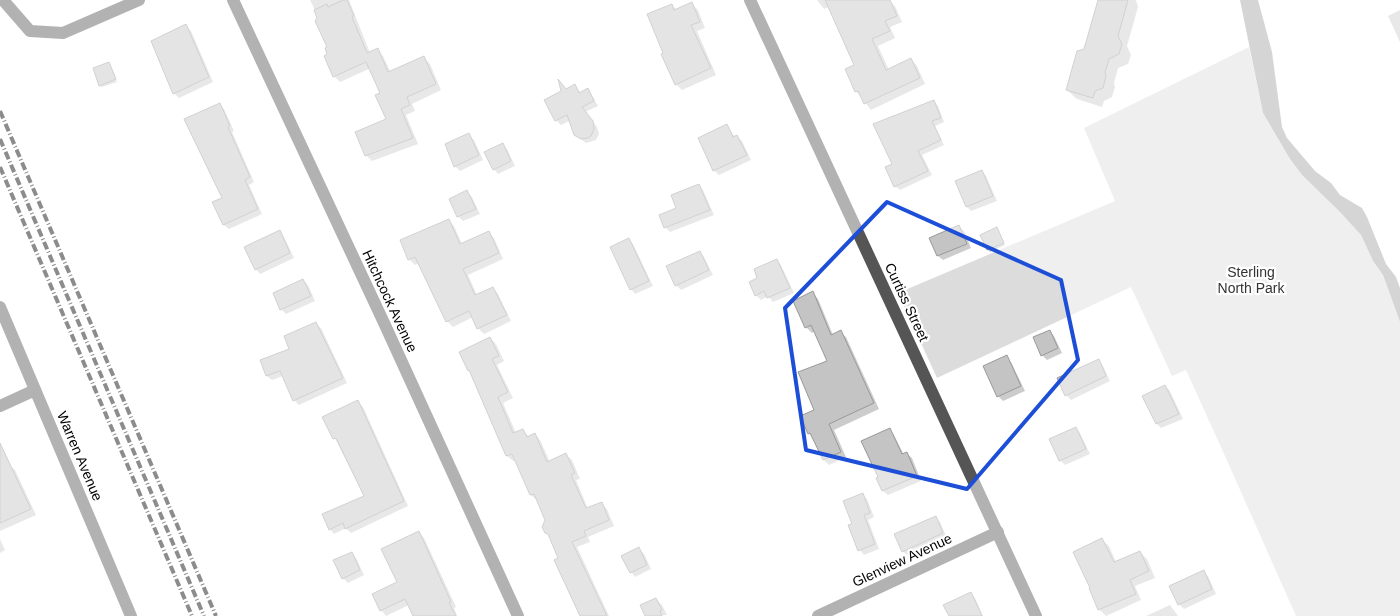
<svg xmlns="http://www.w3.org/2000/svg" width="1400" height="616" font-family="Arial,sans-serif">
  <rect width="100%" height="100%" fill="#fff"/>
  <!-- green -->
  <path fill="#dcdcdc" d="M1249 47 1263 113 1290 159 1302 175 1340 212 1361 235 1373 261 1383 275 1400 322V616H1296L1225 456 1186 370 1172 376 1131 287 937 378 898 293 1115 201 1084 128Z"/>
  <!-- water -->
  <path fill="#a3a3a3" d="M1240 0H1258L1272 52 1282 127 1287 138 1315 171 1331 183 1340 195 1362 208 1367 217 1386 264 1396 277 1400 288V322L1383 275 1373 261 1361 235 1340 212 1302 175 1290 159 1263 113Z"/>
  <!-- shadow -->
  <g fill="#0003">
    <path d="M310 0H349L370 53 377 50 383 56 391 73 424 58 430 64 441 90 412 104 415 111 406 115 418 144 372 161 366 155 388 120 382 93 371 68 340 82 334 76 328 48 319 18Z"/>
    <path d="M817 0H840L841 1 824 9Z"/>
    <path d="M888 0 895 6 902 22 890 27 895 38 878 46 889 70 911 59 917 66 925 84 871 110 856 91 855 66Z"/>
    <path d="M1099 0H1136L1138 7 1127 46 1131 55 1128 64 1118 68 1114 83 1115 87 1112 97 1104 101 1102 107 1077 99 1067 90 1085 49Z"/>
    <path d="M692 4 698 10 705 28 697 31 716 75 682 90 676 84 665 53 671 5 677 10Z"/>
    <path d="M1400 10V42L1388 16Z"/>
    <path d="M186 26 191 31 213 82 179 98 174 93Z"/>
    <path d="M109 64 117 82 102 87 100 85Z"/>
    <path d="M575 86 581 93 588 90 592 95 598 106 585 112 597 127 599 134 596 140 586 143 575 134 571 120 561 125 556 120 567 90Z"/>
    <path d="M934 102 938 106 944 122 935 126 944 145 922 155 932 175 900 190 895 186 894 165Z"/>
    <path d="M220 105 224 109 234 131 232 132 254 182 249 185 262 214 229 229 224 225 214 203 224 199Z"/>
    <path d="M727 126 735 137 737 136 742 141 751 160 719 175 714 170Z"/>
    <path d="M469 135 474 140 483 160 460 171 455 166Z"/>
    <path d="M502 145 507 149 515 166 498 174 494 169Z"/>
    <path d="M982 171 986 176 997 201 971 211 967 207Z"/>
    <path d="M699 185 703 190 714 215 670 232 665 227 678 208Z"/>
    <path d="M467 192 472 197 480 214 463 221 458 216 450 199Z"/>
    <path d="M448 220 454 226 462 244 488 233 494 238 503 259 468 275 477 295 493 288 498 294 511 321 484 334 478 328 473 317 453 327 447 321 419 263 415 265 409 259Z"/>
    <path d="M959 227 964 231 971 248 943 260 938 256 931 239Z"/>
    <path d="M997 229 1005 245 990 252 988 250Z"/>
    <path d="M279 232 284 237 294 258 260 274 256 269Z"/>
    <path d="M628 240 633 244 653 286 635 294 631 289Z"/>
    <path d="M700 252 704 257 713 275 681 290 676 285Z"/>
    <path d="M776 260 781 265 794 293 773 302 768 296 761 300 756 295 759 279Z"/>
    <path d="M303 280 308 285 315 301 286 314 281 309Z"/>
    <path d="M813 293 818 299 833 335 840 332 846 337 879 409 834 430 846 457 829 465 824 460 813 438 809 433 829 362 815 331 812 333 806 327Z"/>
    <path d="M316 324 321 328 347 383 299 405 294 400 283 376 272 380 267 376 261 361 291 349Z"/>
    <path d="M1049 331 1054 336 1062 353 1047 360 1042 355Z"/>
    <path d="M490 338 496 344 504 361 497 365 513 398 503 403 516 433 523 430 529 437 535 434 540 440 550 462 566 455 572 460 580 479 576 480 588 509 601 503 607 509 614 526 588 537 590 542 577 547 609 616H581L560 558 551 538 546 532 547 520 537 500 531 495 516 460 513 461 507 456 472 373 461 353Z"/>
    <path d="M1006 357 1011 362 1025 391 1003 401 998 396Z"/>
    <path d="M1099 361 1103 366 1110 381 1071 400 1066 395Z"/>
    <path d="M1165 386 1170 391 1183 419 1161 428 1157 424Z"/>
    <path d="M358 402 363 407 408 506 351 533 346 528 334 534 330 529 365 497 324 417Z"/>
    <path d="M1076 428 1080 433 1090 454 1065 465 1060 460Z"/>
    <path d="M890 430 894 435 904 455 907 454 912 458 921 481 888 495 883 491 878 478Z"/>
    <path d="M9 465 15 470 36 515 0 531V469Z"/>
    <path d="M862 494 867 499 874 517 868 520 879 549 864 555 860 550 853 525Z"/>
    <path d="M935 517 940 522 947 538 908 556 903 551Z"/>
    <path d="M419 533 424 538 456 607 454 608 457 616H414L409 605 386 616 381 610 399 583Z"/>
    <path d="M0 539 5 550 0 553Z"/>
    <path d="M1102 540 1109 546 1116 562 1140 552 1147 559 1155 578 1135 586 1141 600 1106 616 1099 609Z"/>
    <path d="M639 549 644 554 651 569 635 577 631 572Z"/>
    <path d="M352 553 356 558 364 575 348 583 343 578Z"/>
    <path d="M1203 572 1208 576 1216 594 1184 609 1179 604Z"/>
    <path d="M971 594 975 598 983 616H950Z"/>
    <path d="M656 599 662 605 667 615 646 616Z"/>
    <path d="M1170 605 1178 616H1146Z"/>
  </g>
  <!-- building -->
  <g fill="#c4c4c4" stroke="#999">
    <path d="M343 0H347L354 16 352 17 367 53 378 48 388 72 424 56 436 84 407 97 410 105 401 109 413 138 365 156 355 132 386 119 375 95 380 93 366 62 333 77 324 56 327 54 325 48 327 47 315 21 317 18 314 10 327 4 328 7Z"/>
    <path d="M825 0H890L897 16 885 21 890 31 872 39 886 70 911 58 920 78 864 104 858 91 855 92 845 69 854 65Z"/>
    <path d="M1098 0H1128L1118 36 1122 44 1119 54 1109 59 1105 72 1106 76 1103 88 1095 91 1093 98 1066 90 1077 51 1084 49Z"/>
    <path d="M692 2 700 22 691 25 711 68 675 85 661 54 663 53 647 14 672 4 674 10Z"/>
    <path d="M186 24 209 77 173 94 151 41Z"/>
    <path d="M109 62 116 79 99 86 93 68Z"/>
    <path d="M558 79 566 89 575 84 579 93 588 88 594 101 582 107 593 121 594 129 591 136 588 138 581 139 574 135 567 115 555 121 544 100 561 91Z"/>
    <path d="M934 100 941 118 932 121 941 140 918 151 928 171 894 187 885 167 892 164 873 124Z"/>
    <path d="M220 103 230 126 228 127 250 177 245 180 258 209 223 225 212 202 222 198 184 119Z"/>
    <path d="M727 124 733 137 737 135 747 155 713 171 698 138Z"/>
    <path d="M469 133 479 155 454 167 445 144Z"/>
    <path d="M503 143 511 161 493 170 484 152Z"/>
    <path d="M982 170 993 196 966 207 955 181Z"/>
    <path d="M699 184 710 210 664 228 659 215 676 208 671 195Z"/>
    <path d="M467 190 476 209 457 217 449 199Z"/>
    <path d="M449 219 460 244 489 231 499 253 463 269 475 295 493 287 507 315 477 329 469 311 446 322 415 257 408 260 400 240Z"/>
    <path d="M959 225 967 244 937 256 929 238Z"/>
    <path d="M997 227 1004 243 987 250 980 235Z"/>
    <path d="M280 230 290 253 255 270 244 247Z"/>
    <path d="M629 238 649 281 630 290 610 247Z"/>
    <path d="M700 251 709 270 675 286 666 266Z"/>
    <path d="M777 259 790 288 767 298 764 291 755 296 749 282 757 278 754 269Z"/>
    <path d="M303 279 311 296 280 310 273 293Z"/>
    <path d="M813 291 831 335 841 330 874 403 829 424 841 452 823 460 810 433 808 434 800 416 814 410 798 372 827 361 811 325 805 328 793 301Z"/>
    <path d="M316 322 343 378 293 401 280 371 266 376 260 360 289 349 284 336Z"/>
    <path d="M1050 330 1058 348 1041 356 1033 337Z"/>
    <path d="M490 337 499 356 492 359 508 392 498 397 513 433 523 429 527 437 535 433 547 462 566 453 575 473 571 475 586 508 602 502 609 520 584 531 586 536 572 542 607 616H580L554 560 558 558 548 534 545 533 542 527 545 520 534 494 530 495 512 454 506 456 469 370 468 371 459 352Z"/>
    <path d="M1007 355 1021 386 997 397 983 366Z"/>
    <path d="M1099 359 1106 376 1065 396 1057 378Z"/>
    <path d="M1165 385 1179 414 1156 424 1142 396Z"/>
    <path d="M358 400 404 501 345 529 343 523 329 530 322 514 364 496 336 438 333 439 322 417Z"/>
    <path d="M1076 427 1086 449 1059 461 1049 439Z"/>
    <path d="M890 428 902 454 907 452 917 476 882 491 876 478 878 477 861 441Z"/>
    <path d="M0 443 31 509 0 523Z"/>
    <path d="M863 493 870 513 864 515 875 544 858 551 848 525 852 524 843 501Z"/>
    <path d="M936 516 943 533 902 552 894 534Z"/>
    <path d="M419 531 451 602 449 603 456 616H413L405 599 380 611 372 594 397 582 381 549Z"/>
    <path d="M1102 538 1114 562 1140 551 1149 571 1130 580 1136 594 1098 610 1089 588H1090L1073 552Z"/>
    <path d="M639 547 647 565 630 573 621 556Z"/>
    <path d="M352 552 360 570 342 579 333 560Z"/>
    <path d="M1204 570 1212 589 1178 605 1169 586Z"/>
    <path d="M971 592 982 616H949L943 605Z"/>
    <path d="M656 598 662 610 660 611 662 616H645L640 605Z"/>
  </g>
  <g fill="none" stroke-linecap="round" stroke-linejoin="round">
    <!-- minor -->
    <g stroke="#555" stroke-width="12">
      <path d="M3 0 30 31 63 33 139 0"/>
      <path d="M233 0 385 325 518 616"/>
      <path d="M750 0 1036 616"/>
      <path d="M0 307 131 616"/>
      <path d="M0 406 35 390"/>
      <path d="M818 616 998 532"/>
    </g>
    <!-- rail -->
    <g stroke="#000" stroke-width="4" stroke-dasharray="8 2.5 1 2.5" stroke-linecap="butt">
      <path d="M0 111 216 616"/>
      <path d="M0 139 204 616"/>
      <path d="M0 167 192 616"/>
    </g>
  </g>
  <!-- marked area -->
  <path d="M0 0H1400V616H0ZM887 202 1061 280 1078 360 967 489 806 450 785 308Z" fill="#fff" fill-opacity=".55" fill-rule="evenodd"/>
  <path fill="none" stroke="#1d4ed8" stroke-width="4" stroke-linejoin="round" d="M887 202 1061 280 1078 360 967 489 806 450 785 308Z"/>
  <g text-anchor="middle" stroke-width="4.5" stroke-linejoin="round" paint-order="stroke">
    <!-- park labels -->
    <g font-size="14" fill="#333" stroke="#fff">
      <text x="1251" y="277">Sterling<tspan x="1251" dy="16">North Park</tspan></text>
    </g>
    <!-- street labels -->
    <g font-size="14" fill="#000" stroke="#fff">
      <text transform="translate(390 301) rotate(65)" y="5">Hitchcock Avenue</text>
      <text transform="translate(907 302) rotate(65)" y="5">Curtiss Street</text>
      <text transform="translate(80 456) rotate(67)" y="5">Warren Avenue</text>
      <text transform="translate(902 560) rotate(-25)" y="5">Glenview Avenue</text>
    </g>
  </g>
</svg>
